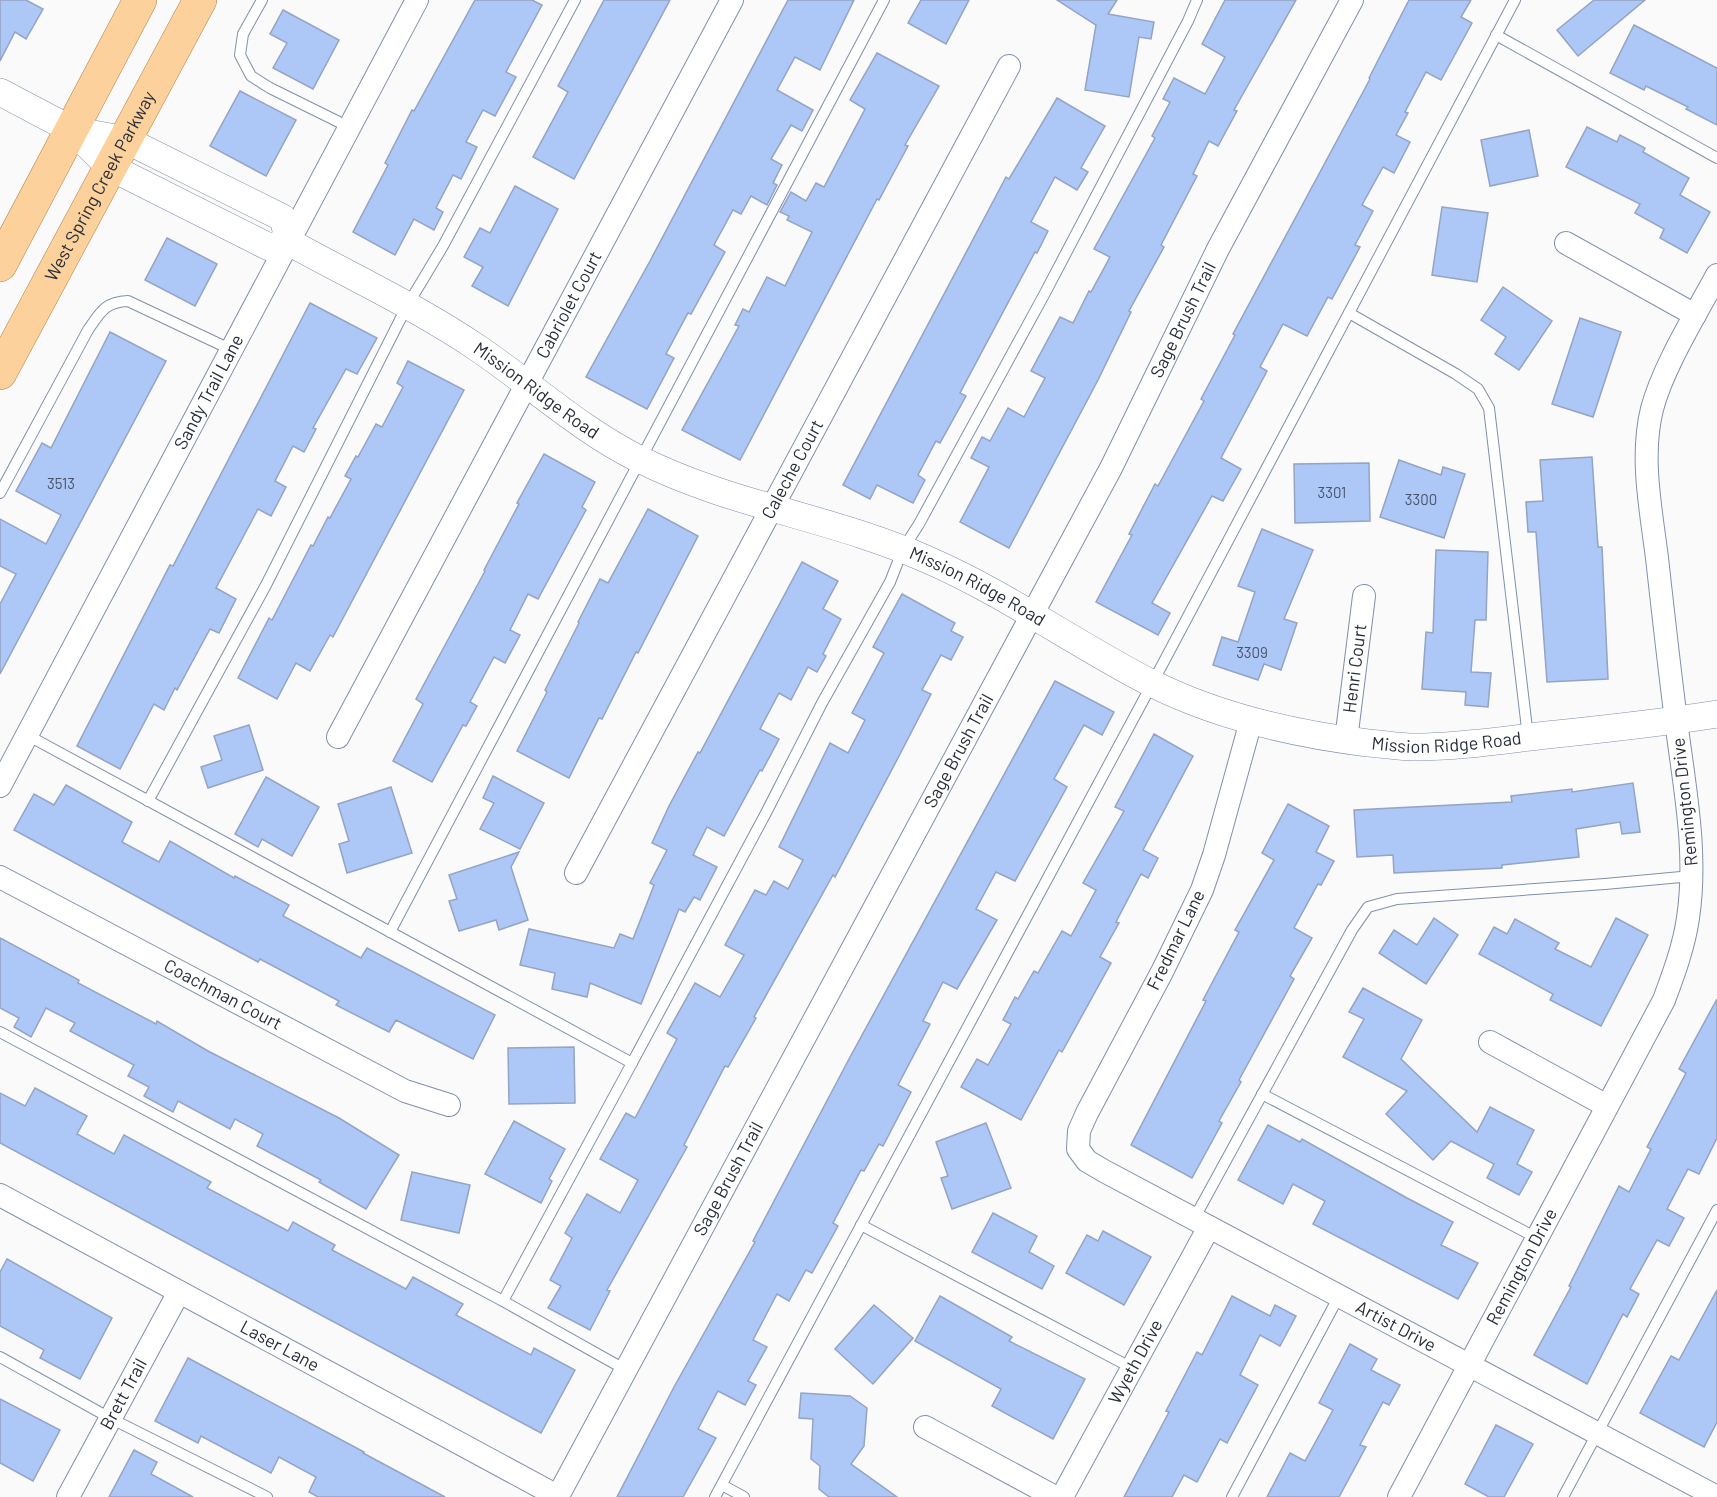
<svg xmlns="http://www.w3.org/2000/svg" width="1717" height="1497" font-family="Barlow,sans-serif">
  <rect width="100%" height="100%" fill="#fafafa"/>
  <!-- building -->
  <g fill="#adc7f7" stroke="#93a4c4" stroke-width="1.5">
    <path d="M0 0H26L43 9 26 39 15 32 0 61Z"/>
    <path d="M475 0H532L542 5 506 72 516 77 495 116 483 110 466 142 477 147 461 179 453 175 436 208 443 212 434 230 414 219 395 255 353 232 388 165 385 163 412 110 414 111Z"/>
    <path d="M604 0H670L574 179 533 157 568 92 558 86Z"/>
    <path d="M788 0H854L820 70 795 57 777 90 813 110 802 131 791 125 771 159 782 165 773 183 777 185 767 205 751 196 741 214 733 210 714 245 725 252 691 314 688 313 666 354 674 358 647 409 586 377 650 261Z"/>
    <path d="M921 0H969L946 44 908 23Z"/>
    <path d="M1057 0H1117L1108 14 1154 22 1151 39 1139 37 1129 97 1085 90 1096 25Z"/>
    <path d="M1225 0H1296L1234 110 1237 111 1218 146 1209 141 1193 174 1197 176 1161 245 1164 247 1129 311 1131 312 1098 380 1009 548 960 522 989 467 971 458 982 437 990 441 1008 408 1024 417 1045 378 1031 371 1060 317 1073 323 1089 291 1091 292 1110 257 1094 249 1155 138 1152 136 1170 102 1163 99 1174 78 1205 94 1225 57 1202 44Z"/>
    <path d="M1409 0H1471L1461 17 1472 23 1441 80 1426 72 1405 112 1408 113 1396 135 1410 142 1394 173 1383 167 1362 205 1373 211 1355 245 1360 247 1332 299 1328 297 1307 336 1283 324 1260 367 1267 371 1221 458 1241 469 1223 501 1212 496 1152 603 1170 613 1158 635 1096 602 1132 535 1129 534 1155 484 1158 486 1204 401 1201 399 1235 335 1233 334 1370 79 1369 78Z"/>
    <path d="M1594 0H1645L1578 56 1557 30Z"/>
    <path d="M283 10 339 40 313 89 273 68 287 43 270 34Z"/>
    <path d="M1634 25 1717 68V125L1686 109 1688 107 1646 86 1644 90 1610 73Z"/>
    <path d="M877 53 939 86 905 145 908 146 879 200 877 199 740 460 682 430 739 326 735 325 743 309 749 312 767 277 785 286 812 232 787 220 789 216 780 212 791 192 806 201 816 183 824 187 865 109 850 100Z"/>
    <path d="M240 91 296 120 266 176 210 146Z"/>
    <path d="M1057 98 1105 126 1081 168 1088 172 1077 190 1055 177 1031 222 1048 231 1037 253 1035 252 960 393 966 396 940 443 936 441 918 475 925 480 913 503 877 485 870 499 843 485 1006 177 1009 179Z"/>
    <path d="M1587 127 1617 142 1620 135 1645 148 1643 152 1689 178 1680 195 1710 212 1687 253 1660 238 1664 229 1635 213 1640 204 1566 167Z"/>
    <path d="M1529 130 1538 176 1490 186 1481 140Z"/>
    <path d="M515 186 558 209 508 306 472 286 483 267 464 257 480 228 490 233Z"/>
    <path d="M1442 207 1488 213 1477 282 1432 275Z"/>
    <path d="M167 238 217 264 195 306 145 280Z"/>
    <path d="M1503 287 1552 321 1519 370 1495 354 1506 337 1481 320Z"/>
    <path d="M310 303 377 338 357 374 346 369 313 428 316 429 304 452 293 446 275 481 286 487 271 516 258 509 216 588 236 599 219 633 210 629 177 690 175 688 164 710 154 704 120 769 77 746 170 565 173 566Z"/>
    <path d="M1580 318 1621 332 1593 417 1552 404Z"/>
    <path d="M110 332 166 361 0 674V604L16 574 0 566V519L46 544 61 515 16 491 42 443 51 448Z"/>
    <path d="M408 361 464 390 333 637 330 635 310 671 296 663 277 699 238 678 269 618 272 620 311 545 313 546 328 517 330 518 351 479 345 476 356 456 358 457 376 424 382 427 403 387 397 383Z"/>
    <path d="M544 454 595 482 582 507 586 510 538 599 528 594 510 630 520 635 505 663 494 657 470 702 477 706 466 726 463 725 432 782 393 761 423 704 416 699 485 571 484 570 519 504 517 503Z"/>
    <path d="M1592 457 1598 547H1602L1608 679 1547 682 1536 532H1528L1526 502 1543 501 1540 460Z"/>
    <path d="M1399 460 1441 475 1443 467 1465 474 1444 538 1380 517Z"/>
    <path d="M1369 463 1370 521 1295 523 1294 464Z"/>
    <path d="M648 509 698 536 638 653 636 652 602 719 599 718 569 778 517 751 547 692 545 690 579 623 578 622 600 579 608 583Z"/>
    <path d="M1262 529 1313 550 1284 619 1297 623 1281 670 1264 664 1258 680 1213 665 1222 637 1238 642 1255 592 1238 586Z"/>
    <path d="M1436 550 1488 552 1486 620H1475L1471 672 1491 673 1488 707 1465 705 1466 692 1422 689 1426 632 1433 633Z"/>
    <path d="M802 562 838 581 823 609 841 619 823 654 826 656 817 672 808 667 791 700 779 693 760 729 779 739 762 771 760 770 724 836 707 827 693 855 717 867 700 900 694 897 685 912 679 909 641 1004 590 983 587 997 552 989 555 973 520 965 529 929 614 948 620 934 633 939 654 885 650 883 667 850 652 843 669 806 698 752 700 753Z"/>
    <path d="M902 594 955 623 951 631 963 637 951 660 941 655 922 690 931 694 898 758 835 877 833 875 754 1017 756 1018 728 1067 725 1066 684 1145 687 1147 607 1290 610 1291 590 1330 548 1308 561 1286 550 1280 572 1238 565 1233 587 1194 620 1213 638 1180 600 1159 626 1113 635 1118 677 1039 667 1033 695 983 720 997 744 955 725 945 755 890 766 895 774 881 788 889 803 860 779 847 830 743 848 753 865 720 852 713 884 653 873 647Z"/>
    <path d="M1055 681 1114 712 1102 735 1084 725 1054 779 1067 787 1015 881 996 872 976 909 997 920 957 989 943 982 923 1021 930 1024 898 1085 911 1092 883 1146 879 1144 864 1171 861 1170 833 1223 838 1226 812 1273 806 1270 789 1301 777 1294 753 1340 767 1347 748 1381 756 1385 745 1405 718 1391 698 1429 716 1438 683 1497H617L674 1387 755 1242 753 1241 849 1059Z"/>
    <path d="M249 725 263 770 208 788 201 767 222 760 214 736Z"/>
    <path d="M1154 734 1193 756 1143 850 1158 858 1148 878 1141 874 1116 922 1119 923 1100 957 1111 963 1062 1052 1059 1050 1021 1120 961 1087 977 1059 988 1065 1011 1024 1003 1020 1015 997 1018 999 1034 971 1038 973 1062 931 1071 936 1096 890 1083 883 1124 811 1115 807Z"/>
    <path d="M493 776 544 803 520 849 480 829 494 803 483 798Z"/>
    <path d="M266 777 319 807 292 856 262 839 258 847 235 834Z"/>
    <path d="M1633 783 1640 832 1622 834 1620 822 1576 829 1579 857 1502 865V868L1394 873 1393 855 1357 857 1354 810 1512 802 1511 796 1572 789V792Z"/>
    <path d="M66 785 132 822 122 842 159 862 170 841 234 878 235 876 289 905 283 916 361 958 367 948 495 1015 473 1059 396 1020 389 1032 336 1005 339 1001 260 959 258 962 193 927 14 830 34 794 54 805Z"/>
    <path d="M391 787 412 853 347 873 339 844 349 841 338 804Z"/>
    <path d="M1288 804 1329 826 1316 852 1334 861 1321 885 1318 884 1294 928 1312 938 1290 976 1294 979 1239 1080 1241 1082 1219 1121 1222 1123 1192 1178 1131 1145 1206 1001 1203 1000 1239 932 1235 930 1274 860 1262 853Z"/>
    <path d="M519 852 511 867 528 920 499 930 496 920 459 931 449 901 457 899 449 875Z"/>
    <path d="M1434 918 1458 935 1426 984 1379 953 1394 930 1417 945Z"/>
    <path d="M1616 918 1648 935 1601 1026 1550 1000 1553 994 1479 954 1494 927 1507 934 1515 919 1559 943 1555 949 1591 967Z"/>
    <path d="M0 938 79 980 78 983 156 1024 157 1021 208 1051 339 1118 399 1155 366 1209 319 1182 321 1180 257 1146 263 1134 235 1119 230 1129 178 1101 173 1112 144 1096 149 1087 128 1076 134 1065 70 1031 75 1023 46 1008 31 1037 14 1027 19 1018 0 1008Z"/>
    <path d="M1363 988 1422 1020 1401 1059 1477 1132 1490 1107 1534 1130 1517 1164 1532 1172 1519 1195 1487 1178 1494 1164 1451 1141 1433 1160 1386 1114 1407 1091 1343 1057 1364 1019 1349 1012Z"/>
    <path d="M1717 999V1138L1699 1174 1688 1169 1667 1209 1684 1218 1669 1246 1657 1240 1630 1289 1639 1294 1627 1317 1623 1314 1587 1384 1534 1355 1571 1287 1569 1286 1619 1186 1629 1192 1651 1149 1647 1147 1686 1073 1679 1069Z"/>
    <path d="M574 1047 575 1103 509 1104 508 1048Z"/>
    <path d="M35 1088 87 1116 77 1134 114 1154 124 1135 211 1182 207 1188 288 1231 293 1222 335 1245 332 1250 406 1289 413 1277 463 1304 456 1315 531 1355 534 1348 575 1370 541 1433 0 1143V1093L25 1106Z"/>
    <path d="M514 1121 565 1149 549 1179 552 1181 541 1203 485 1174Z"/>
    <path d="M986 1123 1011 1188 952 1209 941 1178 948 1176 936 1142Z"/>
    <path d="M1268 1125 1300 1142 1302 1139 1407 1198 1453 1222 1441 1245 1478 1263 1458 1299 1313 1224 1325 1201 1293 1184 1283 1204 1238 1180Z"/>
    <path d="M412 1172 470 1185 459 1233 401 1220Z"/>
    <path d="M993 1213 1037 1236 1029 1252 1054 1266 1042 1289 972 1252Z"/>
    <path d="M1103 1231 1151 1257 1124 1305 1066 1273 1087 1235 1098 1241Z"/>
    <path d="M7 1259 112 1318 80 1379 40 1358 44 1350 0 1326V1272Z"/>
    <path d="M1717 1290V1422L1704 1447 1640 1413 1671 1356 1679 1360Z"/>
    <path d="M940 1296 1012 1337 1009 1341 1085 1379 1053 1439 992 1406 1001 1389 915 1341Z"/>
    <path d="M1232 1296 1270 1316 1275 1305 1296 1316 1280 1346 1260 1335 1240 1375 1258 1385 1227 1443 1220 1439 1197 1482 1184 1475 1172 1497H1124L1169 1412 1166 1411 1197 1352 1202 1355Z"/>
    <path d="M874 1305 913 1338 873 1384 835 1349Z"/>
    <path d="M1350 1344 1377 1359 1371 1370 1400 1385 1389 1405 1383 1402 1360 1445 1366 1447 1339 1497H1267L1290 1453 1305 1461 1333 1410 1319 1403Z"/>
    <path d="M188 1358 364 1452 363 1453 445 1497H318L309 1492 316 1477 279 1457 271 1473 201 1436 198 1443 155 1421Z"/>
    <path d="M801 1393 850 1396 867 1408 864 1446 851 1464 897 1497H829L819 1489 820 1466 811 1459 813 1419 799 1418Z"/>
    <path d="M0 1399 60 1430 33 1481 0 1463Z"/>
    <path d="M1496 1425 1533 1444 1504 1497H1489L1465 1484Z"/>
    <path d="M134 1450 157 1462 151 1474 193 1497H109Z"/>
  </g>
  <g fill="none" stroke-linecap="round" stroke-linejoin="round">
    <!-- service casing -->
    <g stroke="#7f90ae" stroke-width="12">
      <g id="service">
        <path d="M262 0 243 34 240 55 251 76 270 88 349 127"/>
        <path d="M1496 35 1717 158"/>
        <path d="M1349 313 1456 374 1478 389 1489 408 1528 737"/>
        <path d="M0 493 88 330C100 313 104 302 128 301L232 350"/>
        <path d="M27 735 632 1063 503 1301 626 1370"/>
        <path d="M148 801 266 585 407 306 443 246 575 0"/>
        <path d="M390 932 884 0"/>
        <path d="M0 1032 503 1301"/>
        <path d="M632 1063 767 811 822 703 890 582 903 549 919 524 1045 293 1188 21 1197 0"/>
        <path d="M1262 1094 1537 1238"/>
        <path d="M1194 1219 1352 930 1368 907 1397 899 1605 884 1692 876"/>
        <path d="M861 1225 1132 1368"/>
        <path d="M0 1357 110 1418 267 1497"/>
        <path d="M722 1485 744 1497"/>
        <path d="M715 1497 1152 684 1515 0"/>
        <path d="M1232 1497 1339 1296"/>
        <path d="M1563 1497 1717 1210"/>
      </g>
    </g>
    <!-- minor casing -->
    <g stroke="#7f90ae" stroke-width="24">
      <g id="minor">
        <path d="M1566 243 1695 315"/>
        <path id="s1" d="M1251 721 1214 855 1202 890 1162 972 1087 1113 1079 1131 1078 1149 1087 1161 1104 1171 1717 1497"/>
        <path id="s2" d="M338 737 732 0"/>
        <path id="s3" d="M1346 740 1364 596"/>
        <path id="s4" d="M0 786 417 0"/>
        <path id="s5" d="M576 873 1009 66"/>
        <path id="s6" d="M0 877 405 1091 449 1105"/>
        <path d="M1490 1042 1607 1106"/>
        <path id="s7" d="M0 1195 559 1497"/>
        <path d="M925 1427 1055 1497"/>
        <path id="s8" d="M558 1496 1111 468 1218 249 1352 0"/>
        <path id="s9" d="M68 1497 179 1292"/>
        <path id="s10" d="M1062 1497 1209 1227"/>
        <path id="s11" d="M1399 1497 1664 1000C1674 973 1684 946 1688 918 1698 851 1684 786 1676 720 1669 666 1663 612 1657 558 1651 510 1640 457 1652 409 1663 367 1696 314 1717 275"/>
      </g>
    </g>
    <!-- tertiary casing -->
    <g stroke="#7f90ae" stroke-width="28">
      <g id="tertiary">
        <path id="s12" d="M0 92 72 130 110 167 269 247 289 242C352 277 419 308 479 349 533 386 581 430 639 459 730 505 834 518 926 559 1005 593 1075 644 1151 683 1219 717 1294 734 1368 743 1384 744 1399 747 1415 747 1459 747 1503 740 1547 735 1604 729 1660 723 1717 714"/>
        <path d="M72 130 126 140 283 218 289 242"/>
      </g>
    </g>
    <!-- primary casing -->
    <g stroke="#b0844e" stroke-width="34">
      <g id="primary">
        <path d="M0 265 140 0"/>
        <path id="s13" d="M0 373 200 0"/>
      </g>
    </g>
    <!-- service -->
    <use href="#service" stroke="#fff" stroke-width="10"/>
    <!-- minor -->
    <use href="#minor" stroke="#fff" stroke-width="22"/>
    <!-- tertiary -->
    <use href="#tertiary" stroke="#fff" stroke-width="27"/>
    <!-- primary -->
    <use href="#primary" stroke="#fcd19b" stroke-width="33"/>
  </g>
  <g text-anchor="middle" stroke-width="4.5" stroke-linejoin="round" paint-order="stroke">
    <!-- number labels -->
    <g font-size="15" fill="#48546a">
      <text x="61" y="489">3513</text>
      <text x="1332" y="498">3301</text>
      <text x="1421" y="505">3300</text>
      <text x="1252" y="658">3309</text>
    </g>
    <!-- street labels -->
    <g font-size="18" fill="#272e3b" stroke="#fff">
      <text dy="6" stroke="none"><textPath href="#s13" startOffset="212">West Spring Creek Parkway</textPath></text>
      <text dy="6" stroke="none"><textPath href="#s2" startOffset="490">Cabriolet Court</textPath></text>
      <text dy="6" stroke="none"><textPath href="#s8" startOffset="1332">Sage Brush Trail</textPath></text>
      <text dy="6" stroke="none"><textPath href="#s12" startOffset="622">Mission Ridge Road</textPath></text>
      <text dy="6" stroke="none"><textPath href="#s4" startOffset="446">Sandy Trail Lane</textPath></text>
      <text dy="6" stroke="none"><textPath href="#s5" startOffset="458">Caleche Court</textPath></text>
      <text dy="6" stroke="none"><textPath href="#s12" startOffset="1108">Mission Ridge Road</textPath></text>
      <text dy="6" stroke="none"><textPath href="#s3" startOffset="72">Henri Court</textPath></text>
      <text dy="6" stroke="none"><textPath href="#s12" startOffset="1612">Mission Ridge Road</textPath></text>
      <text dy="6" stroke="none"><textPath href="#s8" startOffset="846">Sage Brush Trail</textPath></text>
      <text transform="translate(1685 802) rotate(-96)" y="6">Remington Drive</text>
      <text transform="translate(1176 940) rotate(-64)" y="6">Fredmar Lane</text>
      <text dy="6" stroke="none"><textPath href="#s6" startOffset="252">Coachman Court</textPath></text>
      <text dy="6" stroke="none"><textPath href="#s8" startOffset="360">Sage Brush Trail</textPath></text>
      <text dy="6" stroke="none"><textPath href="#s11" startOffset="261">Remington Drive</textPath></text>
      <text dy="6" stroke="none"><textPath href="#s1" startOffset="830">Artist Drive</textPath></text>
      <text dy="6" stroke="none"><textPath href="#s7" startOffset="318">Laser Lane</textPath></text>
      <text dy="6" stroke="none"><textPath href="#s10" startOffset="154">Wyeth Drive</textPath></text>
      <text dy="6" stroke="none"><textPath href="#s9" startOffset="117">Brett Trail</textPath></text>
    </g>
  </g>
</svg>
